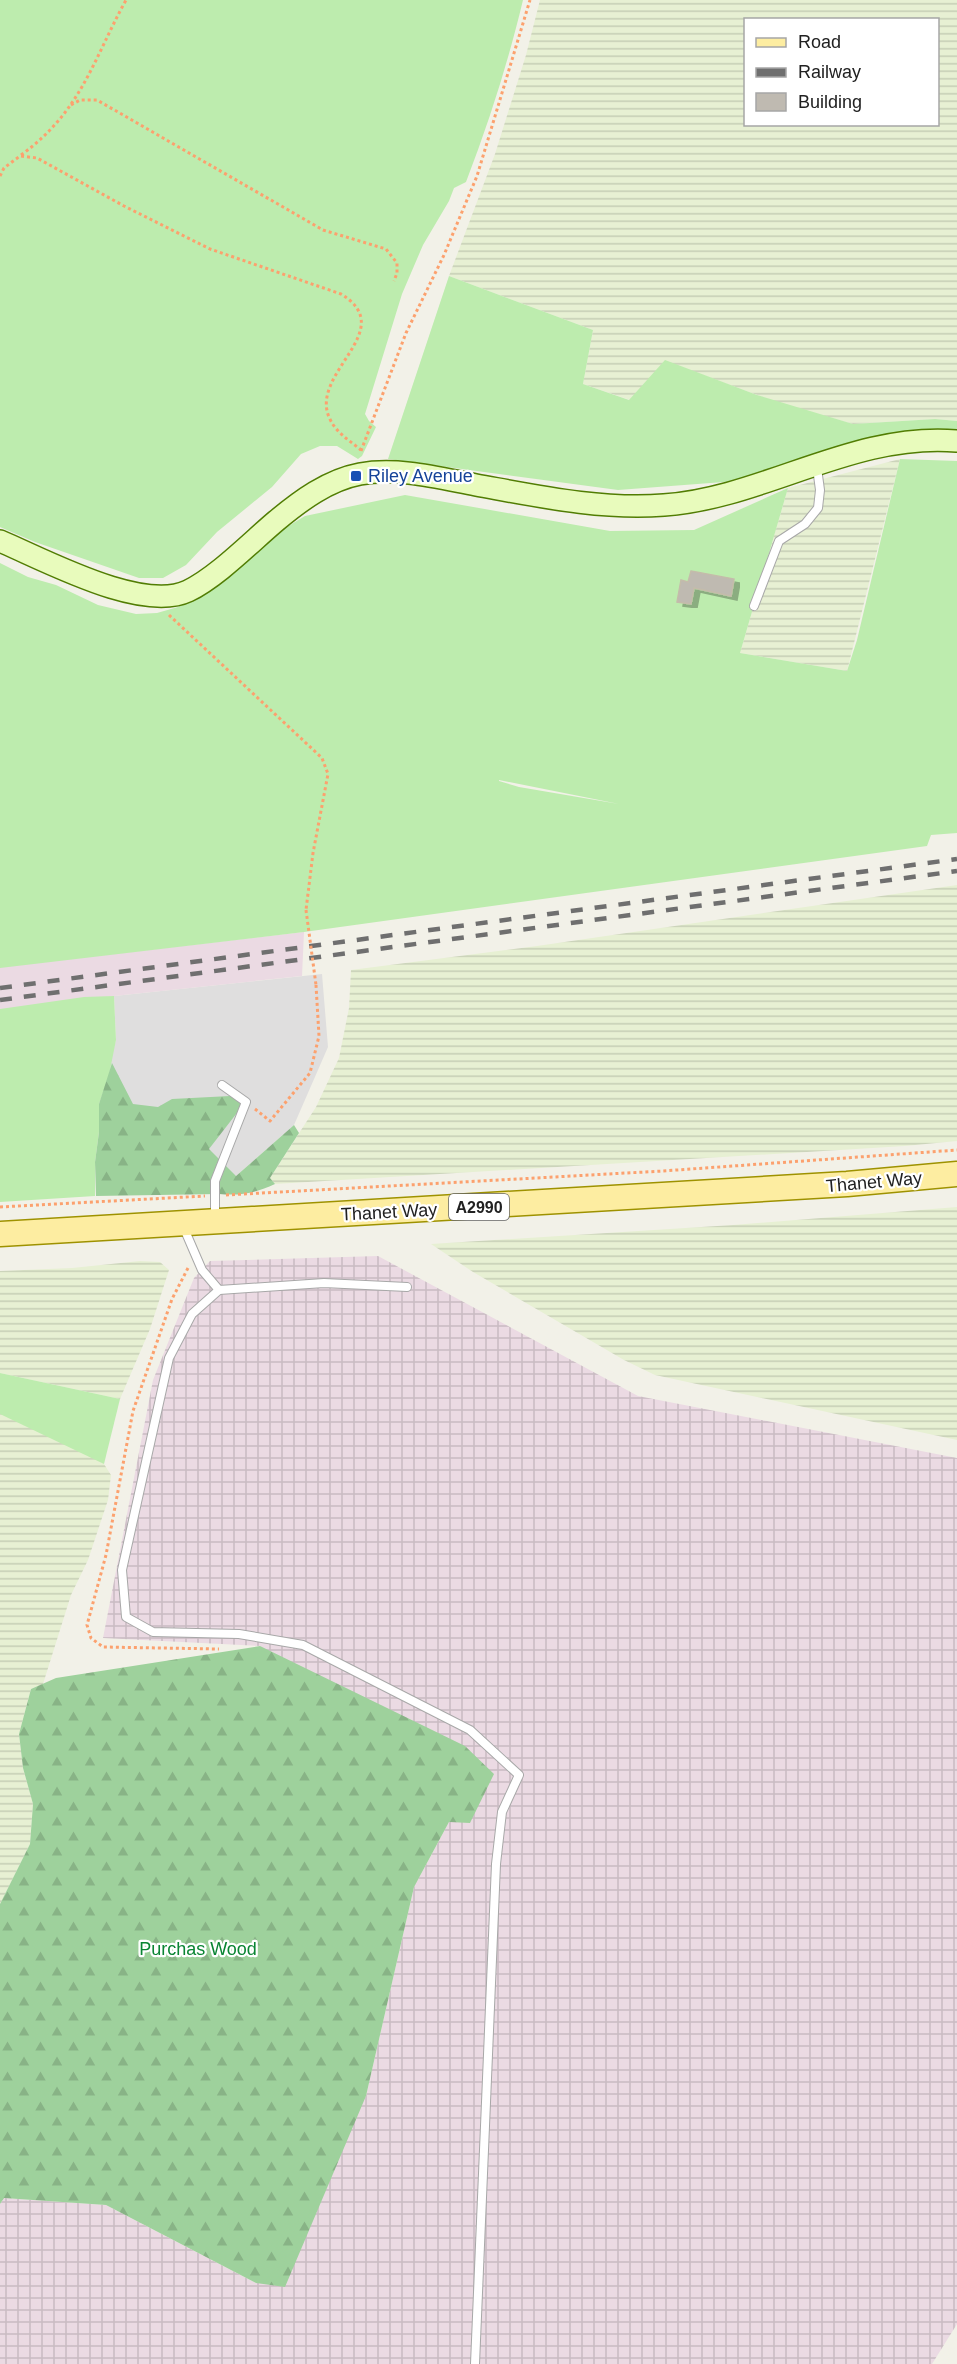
<svg xmlns="http://www.w3.org/2000/svg" width="957" height="2364" font-family="Helvetica,sans-serif">
  <defs>
    <pattern id="industrial-grid" width="8" height="8" patternUnits="userSpaceOnUse" patternTransform="scale(1.5)"><rect width="8" height="8" fill="#ebdae3"/><path d="M0 4h8M4 0v8" fill="none" stroke="#c9bbc2"/></pattern>
    <pattern id="farmland-rules" width="6" height="5" patternUnits="userSpaceOnUse" patternTransform="scale(1.5)"><rect width="6" height="5" fill="#e7f0d3"/><path d="M0 2.5h6" fill="none" stroke="#c6ceb5"/></pattern>
    <pattern id="forest-firs" width="22" height="20" patternUnits="userSpaceOnUse" patternTransform="scale(1.5)"><rect width="22" height="20" fill="#9ed19c"/><path d="M5 1l3.5 6h-7zM16 11l3.5 6h-7z" fill="#88b386"/></pattern>
    <filter id="shadow"><feDropShadow dx="6" dy="4" stdDeviation="0" flood-color="#0004"/></filter>
  </defs>
  <rect width="100%" height="100%" fill="#f2f1e8"/>
  <!-- residential -->
  <path fill="#dfdede" d="M322 974 328 1047 294 1125 236 1176 99 1104 116 1040 114 996Z"/>
  <!-- industrial -->
  <path fill="url(#industrial-grid)" d="M378 1256 638 1396 957 1458V2324L932 2364H0V2204L4 2198 106 2205 256 2283 366 2096 414 1887 449 1822 260 1646 103 1638 153 1380 194 1278 210 1261Z"/>
  <!-- railway -->
  <path fill="#ebdae3" d="M304 932 302 976 114 996 0 1011V967Z"/>
  <!-- farmland -->
  <g fill="url(#farmland-rules)" fill-rule="evenodd">
    <path d="M540 0H957V421L935 419 853 424 782 404 665 361 630 400 583 384 593 330 449 276 495 154 526 55ZM746 20H938V124H746Z"/>
    <path d="M900 459 847 671 740 653 788 488Z"/>
    <path d="M957 885V1141L905 1146 275 1184 270 1178 316 1107 339 1058 349 1008 351 970 537 946Z"/>
    <path d="M957 1207V1440L655 1375 624 1360 473 1272 431 1244 733 1225Z"/>
    <path d="M140 1261 160 1262 169 1270 150 1329 120 1399 0 1373V1271L72 1268Z"/>
    <path d="M0 1410 78 1446 104 1464 111 1475 108 1500 88 1560 71 1595 43 1684 31 1689 19 1734 23 1768 33 1804 30 1844 0 1904Z"/>
  </g>
  <!-- grass -->
  <g fill="#bdecae" fill-rule="evenodd">
    <path d="M0 0H523C508 63 489 122 466 182L454 188 449 201 423 245 402 294 365 414 369 421 376 427 362 456 358 459 337 446H320L301 454 272 487 217 532 186 565 163 578H139L35 542 0 527Z"/>
    <path d="M449 276 593 330 583 384 629 400 665 360 757 395 853 424 935 419 957 421V433L885 434 822 452 737 481 618 490 388 459Z"/>
    <path d="M900 459 957 461V833L931 835 927 846 304 932 0 968V563L28 577 56 585 98 605 136 614 157 613 178 607 216 585 280 531 305 516 405 495 610 531 694 530 788 488 740 653 847 671 857 640ZM691 571 734 579 731 595 694 588 691 604 677 602 681 581 688 582ZM499 781V780L619 804 519 787Z"/>
    <path d="M114 996 116 1040 109 1075 99 1104V1132L95 1162V1196L0 1202V1009L84 997Z"/>
    <path d="M0 1373 120 1399 104 1464 0 1414Z"/>
  </g>
  <!-- forest -->
  <g fill="url(#forest-firs)">
    <path d="M112 1063 133 1104 158 1107 172 1099 230 1096 241 1103 240 1109 209 1149 236 1176 294 1125 299 1133 270 1178 275 1184C255 1193 241 1196 219 1194L96 1196 95 1162 99 1132V1104Z"/>
    <path d="M260 1646 465 1746 494 1774 470 1823 449 1822 414 1887 366 2096 285 2287 256 2283 106 2205 4 2198 0 2204V1904L30 1844 33 1804 23 1768 19 1734 31 1689 56 1678Z"/>
  </g>
  <!-- building -->
  <path fill="#bfbab1" stroke="#c4bcaa" stroke-width="1.5" filter="url(#shadow)" d="M691 571 734 579 731 596 694 588 691 604 677 602 681 580 688 582Z"/>
  <g fill="none" stroke-linecap="round" stroke-linejoin="round">
    <!-- service casing -->
    <g stroke="#a8a8a8" stroke-width="10">
      <g id="service">
        <path d="M754 606 779 541 805 524 818 508 820 490 817 468"/>
        <path d="M215 1218V1181L246 1102 222 1085"/>
        <path d="M183 1226 202 1270 219 1290 324 1283 407 1287"/>
        <path d="M219 1290 192 1314 169 1358 122 1570 126 1617 153 1632 239 1634 303 1645 470 1730 519 1775 502 1812 496 1864 475 2364"/>
      </g>
    </g>
    <!-- secondary casing -->
    <g stroke="#517d03" stroke-width="24">
      <path id="secondary" d="M0 541C45 560 142 613 188 591 217 577 250 543 276 521 300 501 328 480 360 474 398 467 439 478 476 485 537 496 602 510 664 505 764 498 853 432 957 441"/>
    </g>
    <!-- primary casing -->
    <g stroke="#9e9200" stroke-width="27">
      <path id="primary" d="M0 1234 847 1184 957 1174"/>
    </g>
    <!-- path -->
    <g stroke="#fca16e" stroke-width="3" stroke-dasharray="3 3" stroke-linecap="butt">
      <path d="M71 105 80 100H97L323 230 386 249 397 263V273L394 281"/>
      <path d="M21 155C81 112 93 60 126 0"/>
      <path d="M0 176 4 168 20 156 37 158 124 206 210 249 341 294C400 330 310 372 329 417 335 432 349 440 361 450"/>
      <path d="M361 451 406 333 444 255 477 176 530 0"/>
      <path d="M169 615 322 758 328 774 313 853 306 910"/>
      <path d="M255 1109 270 1121 310 1073 319 1036 316 985"/>
      <path d="M226 1195 663 1171 957 1150"/>
      <path d="M0 1207 205 1196"/>
      <path d="M188 1268 172 1299 133 1411 106 1555 87 1625 91 1638 103 1647 219 1649"/>
    </g>
    <!-- service -->
    <use href="#service" stroke="#fff" stroke-width="8"/>
    <!-- secondary -->
    <use href="#secondary" stroke="#e8fbbc" stroke-width="21"/>
    <!-- primary -->
    <use href="#primary" stroke="#fdeda1" stroke-width="24"/>
    <!-- rail -->
    <g stroke="#6f6f6f" stroke-width="4.5" stroke-dasharray="12 12" stroke-linecap="butt">
      <path d="M0 988 957 859"/>
      <path d="M0 1000 957 871"/>
    </g>
    <!-- path-bridge -->
    <path stroke="#fca16e" stroke-width="3" stroke-dasharray="3 3" stroke-linecap="butt" d="M306 910 316 985"/>
  </g>
  <!-- markers -->
  <rect fill="#1a4fb4" stroke="#fff" stroke-width="2" x="350" y="470" width="12" height="12" rx="3"/>
  <g text-anchor="middle" stroke-width="4.5" stroke-linejoin="round" paint-order="stroke">
    <!-- shield labels -->
    <rect fill="#fff" stroke="#646464" stroke-width="1.5" x="449" y="1194" width="60" height="26" rx="4.5"/>
    <g font-size="16" font-weight="bold" fill="#212121">
      <text x="479" y="1213">A2990</text>
    </g>
    <!-- transit labels -->
    <g font-size="18" fill="#164399" stroke="#fff" text-anchor="start">
      <text x="368" y="482">Riley Avenue</text>
    </g>
    <!-- street labels -->
    <g font-size="18" fill="#212121" stroke="#fff">
      <text transform="translate(874 1182) rotate(-5)" y="6">Thanet Way</text>
      <text transform="translate(389 1212) rotate(-3)" y="6">Thanet Way</text>
    </g>
    <!-- park labels -->
    <g font-size="18" fill="#0a8533" stroke="#fff">
      <text x="198" y="1955">Purchas Wood</text>
    </g>
  </g>
  <!-- legend -->
  <rect x="744" y="18" width="195" height="108" fill="#ffffff" stroke="#a6a6a6" stroke-width="1.5"/>
  <rect x="756" y="38" width="30" height="9" fill="#fdeda1" stroke="#a6a6a6" stroke-width="1.5"/>
  <text x="798" y="48" font-size="18" fill="#212121">Road</text>
  <rect x="756" y="68" width="30" height="9" fill="#6f6f6f" stroke="#a6a6a6" stroke-width="1.5"/>
  <text x="798" y="78" font-size="18" fill="#212121">Railway</text>
  <rect x="756" y="93" width="30" height="18" fill="#bfbab1" stroke="#a6a6a6" stroke-width="1.5"/>
  <text x="798" y="108" font-size="18" fill="#212121">Building</text>
</svg>
